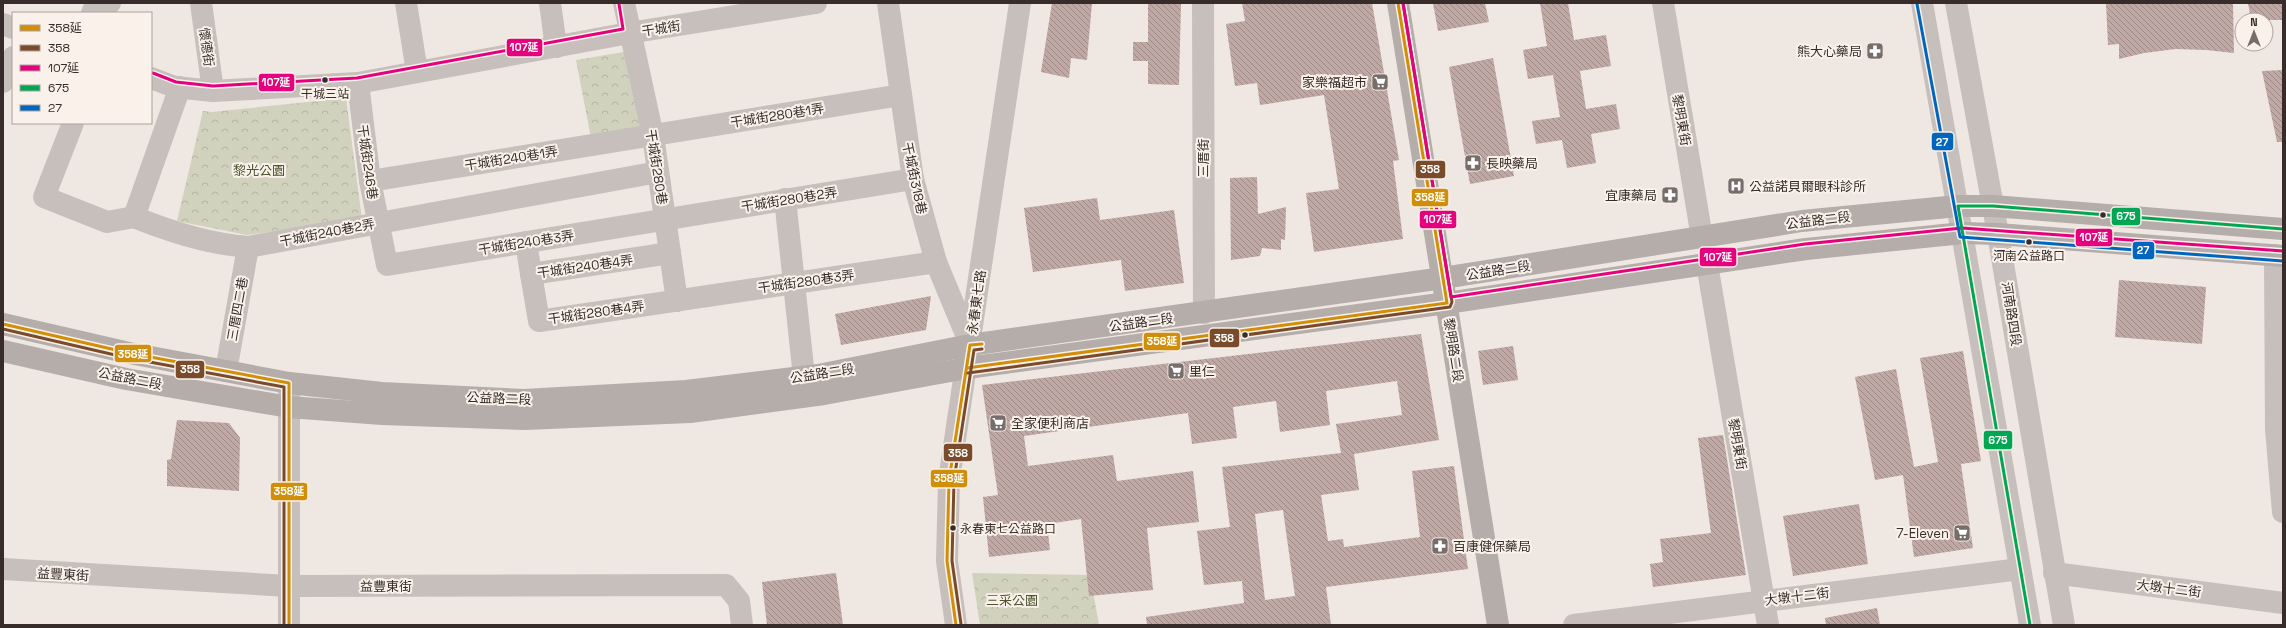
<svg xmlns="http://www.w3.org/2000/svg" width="2286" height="628" font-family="'Space Grotesk','Noto Sans TC',sans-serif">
  <defs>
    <pattern id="park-crowns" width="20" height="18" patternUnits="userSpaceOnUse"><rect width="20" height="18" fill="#d1d2bd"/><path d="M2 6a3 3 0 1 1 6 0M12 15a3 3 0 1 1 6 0" fill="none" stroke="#b4b4a2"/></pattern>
    <pattern id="building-back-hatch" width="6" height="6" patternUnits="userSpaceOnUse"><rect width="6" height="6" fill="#c0a9a4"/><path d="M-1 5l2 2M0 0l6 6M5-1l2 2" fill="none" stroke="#9d8a86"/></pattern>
  </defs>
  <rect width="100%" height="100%" fill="#eee7e2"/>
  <!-- park -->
  <g fill="url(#park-crowns)">
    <path d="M629 51 646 128 591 138 576 60Z"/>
    <path d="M346 98 362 219 247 235 177 221 203 111 212 112Z"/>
    <path d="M972 573 1090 575 1099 625H980Z"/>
  </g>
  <!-- building -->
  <g fill="url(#building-back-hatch)" fill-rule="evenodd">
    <path d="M1052 3H1092L1087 60 1071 58 1069 78 1041 72Z"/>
    <path d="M1148 3H1181L1179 85 1148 84V61H1133V42H1148Z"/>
    <path d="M1242 3H1372L1399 160 1393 161 1403 239 1314 252 1306 193 1339 189 1324 95 1260 105 1257 83 1235 86 1226 24 1245 21Z"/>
    <path d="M1433 3H1485L1489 22 1438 31Z"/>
    <path d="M1540 3H1568L1574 40 1606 35 1611 66 1580 71 1586 109 1616 104 1620 129 1591 134 1596 163 1567 168 1562 140 1536 144 1532 121 1560 117 1553 75 1528 79 1523 50 1547 46Z"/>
    <path d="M2106 3H2233L2234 53 2206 50 2176 49 2144 53 2119 59V44L2108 45Z"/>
    <path d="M2248 3H2283V20H2251Z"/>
    <path d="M1493 58 1514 176 1470 184 1449 67Z"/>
    <path d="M2283 70V142H2277L2262 71Z"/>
    <path d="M1257 177 1258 214 1286 207 1285 240 1281 239V250L1262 248 1260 256 1231 260 1230 178Z"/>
    <path d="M1097 198 1100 220 1174 210 1184 283 1125 291 1121 260 1033 272 1024 208Z"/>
    <path d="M2119 280 2206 287 2202 344 2115 337Z"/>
    <path d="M931 296 926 330 841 345 835 314Z"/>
    <path d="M1421 334 1439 440 1354 454 1359 490 1321 495 1328 541 1343 539 1344 547 1420 537 1412 471 1454 466 1468 569 1326 587 1331 625H1147L1146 617 1244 603 1242 581 1204 585 1197 531 1230 527 1222 467 1341 453 1336 424 1402 415 1397 381 1326 391 1330 425 1280 432 1276 401 1233 407 1237 438 1192 444 1188 413 1024 436 1028 466 1113 455 1117 481 1193 471 1199 522 1147 528 1153 590 1089 596 1081 519 1047 524 1050 550 989 557 983 497 998 495 982 385ZM1283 510 1295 596 1265 600 1255 514Z"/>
    <path d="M1513 346 1518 380 1483 385 1478 351Z"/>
    <path d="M1963 351 1981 461 1961 464 1973 548 1914 557 1903 475 1875 480 1855 377 1896 369 1914 467 1938 462 1920 358Z"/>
    <path d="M177 420 229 423 240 438 239 491 167 486V460L171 459Z"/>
    <path d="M1723 435 1746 575 1653 587 1650 564 1663 562 1660 539 1711 533 1698 438Z"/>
    <path d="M1859 504 1868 564 1793 576 1783 516Z"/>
    <path d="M836 573 843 625H767L762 582Z"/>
    <path d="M1877 608 1880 625H1826L1825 618Z"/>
  </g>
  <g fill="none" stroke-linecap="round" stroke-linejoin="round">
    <!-- minor -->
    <g stroke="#c7bfbb" stroke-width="22">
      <path d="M201 3 213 91"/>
      <path d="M406 3 417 72"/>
      <path d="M550 3 556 47"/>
      <path d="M624 3 653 136 677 301"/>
      <path d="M888 3 913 179 936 262 970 344"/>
      <path d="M1203 3 1204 313"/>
      <path d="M1663 3 1702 238"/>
      <path d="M1922 3 2030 625"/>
      <path d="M1956 3 1998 234 2064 625"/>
      <path d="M92 13 95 6 110 3"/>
      <path d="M3 24 13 28"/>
      <path d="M151 78 175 87 213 91 358 83 629 33 816 3"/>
      <path d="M3 82 13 57"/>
      <path d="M358 83 370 181 387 265 913 179"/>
      <path d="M180 87 134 217C171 232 208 244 248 247L658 172"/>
      <path d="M73 123 44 197 107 222 134 217"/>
      <path d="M370 181 901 95"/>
      <path d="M785 199 804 377"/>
      <path d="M526 242 531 274 670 253"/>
      <path d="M2275 255 2276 429 2283 512"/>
      <path d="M1707 264 1768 625"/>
      <path d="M531 274 539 321 936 262"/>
      <path d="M226 371 248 247"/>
      <path d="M289 383V625"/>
      <path d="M3 569 289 586 726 585 739 601 742 625"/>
      <path d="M2054 573 2283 603"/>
      <path d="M956 625 947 561 949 480 1020 3"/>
      <path d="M1574 625 2020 569"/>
    </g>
    <!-- major -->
    <g stroke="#b5adaa" stroke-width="22">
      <path d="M1398 3 1498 625"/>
      <path d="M3 324 129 353 289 383 382 393 524 400 686 391 818 375 970 345 1443 278 1802 221 1958 206H1993L2283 229"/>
      <path d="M3 351 126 379 289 407 382 414 525 419 690 412 824 394 967 368 1447 303 1806 249 1963 233 1998 234 2283 256"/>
    </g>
    <!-- bus-1 casing -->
    <g stroke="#f9f1ea" stroke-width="6">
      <g id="bus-1">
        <path d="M3 324 129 353 289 383V625"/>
        <path d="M967 368 1447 303 1398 3"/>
        <path d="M956 625 947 561 949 480 970 345 982 344"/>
      </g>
    </g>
    <!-- bus-2 casing -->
    <g stroke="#f9f1ea" stroke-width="6">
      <g id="bus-2">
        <path d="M3 329 128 358 284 387V625"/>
        <path d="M968 373 1450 307 1452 302 1403 3"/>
        <path d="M961 624 952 561 954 480 974 350 982 349"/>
      </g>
    </g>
    <!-- bus-3 casing -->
    <g stroke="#f9f1ea" stroke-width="6">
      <g id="bus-3">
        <path d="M1403 3 1451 297 1805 244 1962 228 2283 251"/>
        <path d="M153 73 176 82 213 86 357 78 623 29 619 4"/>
      </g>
    </g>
    <!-- bus-4 casing -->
    <g stroke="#f9f1ea" stroke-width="6">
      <path id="bus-4" d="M2030 625 1958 206H1993L2283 229"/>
    </g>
    <!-- bus-5 casing -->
    <g stroke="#f9f1ea" stroke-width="6">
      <path id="bus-5" d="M1917 4 1960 237 2283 261"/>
    </g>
    <!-- bus-1 -->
    <use href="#bus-1" stroke="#d18e08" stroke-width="3"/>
    <!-- bus-2 -->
    <use href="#bus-2" stroke="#7a4b2a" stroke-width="3"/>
    <!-- bus-3 -->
    <use href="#bus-3" stroke="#e5007d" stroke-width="3"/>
    <!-- bus-4 -->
    <use href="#bus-4" stroke="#00a651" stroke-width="3"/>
    <!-- bus-5 -->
    <use href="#bus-5" stroke="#0065bd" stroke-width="3"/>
  </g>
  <!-- icons -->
  <defs>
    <g id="pharmacy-square" transform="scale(0.9)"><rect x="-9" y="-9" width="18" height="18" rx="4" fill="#776d6a" stroke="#f9f1ea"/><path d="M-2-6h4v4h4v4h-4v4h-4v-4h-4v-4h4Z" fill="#fff"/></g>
    <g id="supermarket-square" transform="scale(0.9)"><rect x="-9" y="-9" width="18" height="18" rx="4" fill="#776d6a" stroke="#f9f1ea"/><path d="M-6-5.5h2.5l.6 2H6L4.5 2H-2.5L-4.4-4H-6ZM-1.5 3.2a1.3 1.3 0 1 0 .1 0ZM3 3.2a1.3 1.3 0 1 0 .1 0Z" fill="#fff"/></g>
    <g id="hospital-square" transform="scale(0.9)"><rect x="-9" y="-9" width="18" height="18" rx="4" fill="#776d6a" stroke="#f9f1ea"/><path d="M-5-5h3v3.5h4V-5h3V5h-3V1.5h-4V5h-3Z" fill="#fff"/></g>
  </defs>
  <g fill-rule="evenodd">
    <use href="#pharmacy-square" x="1875" y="51"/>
    <use href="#supermarket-square" x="1380" y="82"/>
    <use href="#pharmacy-square" x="1473" y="163"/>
    <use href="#hospital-square" x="1736" y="186"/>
    <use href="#pharmacy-square" x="1670" y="195"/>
    <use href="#supermarket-square" x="1176" y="371"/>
    <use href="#supermarket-square" x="998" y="423"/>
    <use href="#supermarket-square" x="1962" y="533"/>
    <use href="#pharmacy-square" x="1440" y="546"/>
  </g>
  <!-- markers -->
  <g fill="#372c29" stroke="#f9f1ea" stroke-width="1.5">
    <circle cx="325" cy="80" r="3.5"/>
    <circle cx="2103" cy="215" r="3.5"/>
    <circle cx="2029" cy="242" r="3.5"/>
    <circle cx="1245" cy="335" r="3.5"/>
    <circle cx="953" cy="528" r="3.5"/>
  </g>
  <g text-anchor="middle" stroke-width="4" stroke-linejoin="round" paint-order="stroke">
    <!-- bus labels -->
    <g font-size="12" fill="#372c29" stroke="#f9f1ea">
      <text x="325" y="98">干城三站</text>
      <text x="2029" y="260">河南公益路口</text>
      <text x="960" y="533" text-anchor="start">永春東七公益路口</text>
    </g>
    <!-- street labels -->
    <g font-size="13" fill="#372c29" stroke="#f9f1ea">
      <text transform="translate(661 28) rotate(-9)" y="5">干城街</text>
      <text transform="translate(207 47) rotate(82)" y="5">懷德街</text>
      <text transform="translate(777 115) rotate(-9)" y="5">干城街280巷1弄</text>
      <text transform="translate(1682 120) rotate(80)" y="5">黎明東街</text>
      <text transform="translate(511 158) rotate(-9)" y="5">干城街240巷1弄</text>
      <text transform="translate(1203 158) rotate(-90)" y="5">三厝街</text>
      <text transform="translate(368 162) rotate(82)" y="5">干城街246巷</text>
      <text transform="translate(657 167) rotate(81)" y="5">干城街280巷</text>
      <text transform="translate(915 178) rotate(78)" y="5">干城街318巷</text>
      <text transform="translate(789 199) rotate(-9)" y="5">干城街280巷2弄</text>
      <text transform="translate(1818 220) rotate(-7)" y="5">公益路二段</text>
      <text transform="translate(327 232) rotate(-11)" y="5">干城街240巷2弄</text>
      <text transform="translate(526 242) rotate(-9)" y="5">干城街240巷3弄</text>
      <text transform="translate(585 266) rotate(-8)" y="5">干城街240巷4弄</text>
      <text transform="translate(1498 270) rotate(-9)" y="5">公益路二段</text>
      <text transform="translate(806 281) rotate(-8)" y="5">干城街280巷3弄</text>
      <text transform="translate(976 302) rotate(-82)" y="5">永春東七路</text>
      <text transform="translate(237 309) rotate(-80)" y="5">三厝四二巷</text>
      <text transform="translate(596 312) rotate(-8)" y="5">干城街280巷4弄</text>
      <text transform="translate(2012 314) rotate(81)" y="5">河南路四段</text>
      <text transform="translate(1141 322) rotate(-8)" y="5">公益路二段</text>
      <text transform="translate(1454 350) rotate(81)" y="5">黎明路二段</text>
      <text transform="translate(822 373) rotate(-9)" y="5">公益路二段</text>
      <text transform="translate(130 378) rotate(11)" y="5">公益路二段</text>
      <text transform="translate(499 398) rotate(2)" y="5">公益路二段</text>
      <text transform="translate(1738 444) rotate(80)" y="5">黎明東街</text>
      <text transform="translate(63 574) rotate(3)" y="5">益豐東街</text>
      <text x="386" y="591">益豐東街</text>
      <text transform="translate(2169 588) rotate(7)" y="5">大墩十二街</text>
      <text transform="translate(1797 596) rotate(-7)" y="5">大墩十二街</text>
    </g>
    <!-- poi labels -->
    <g font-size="13" fill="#372c29" stroke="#f9f1ea" text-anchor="start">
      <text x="1862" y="56" text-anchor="end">熊大心藥局</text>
      <text x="1367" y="87" text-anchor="end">家樂福超市</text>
      <text x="1486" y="168">長映藥局</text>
      <text x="1749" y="191">公益諾貝爾眼科診所</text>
      <text x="1657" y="200" text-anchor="end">宜康藥局</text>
      <text x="1189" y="376">里仁</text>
      <text x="1011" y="428">全家便利商店</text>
      <text x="1949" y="538" text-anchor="end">7-Eleven</text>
      <text x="1453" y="551">百康健保藥局</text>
    </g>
    <!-- park labels -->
    <g font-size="13" fill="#4b552e" stroke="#f9f1ea">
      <text x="259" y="175">黎光公園</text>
      <text x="1012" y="605">三采公園</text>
    </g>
  </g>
  <g stroke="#f9f1ea" stroke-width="1.5">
    <rect x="506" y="38" width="37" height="19" rx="4" fill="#e5007d"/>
    <rect x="258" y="73" width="37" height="19" rx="4" fill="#e5007d"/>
    <rect x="1931" y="132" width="23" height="19" rx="4" fill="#0065bd"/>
    <rect x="1415" y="160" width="31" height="19" rx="4" fill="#7a4b2a"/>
    <rect x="1411" y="188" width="38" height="19" rx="4" fill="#d18e08"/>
    <rect x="2111" y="207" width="30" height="19" rx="4" fill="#00a651"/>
    <rect x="1419" y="210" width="38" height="19" rx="4" fill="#e5007d"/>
    <rect x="2075" y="228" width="38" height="19" rx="4" fill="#e5007d"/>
    <rect x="2132" y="241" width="23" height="19" rx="4" fill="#0065bd"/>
    <rect x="1699" y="247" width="38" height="20" rx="4" fill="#e5007d"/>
    <rect x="1209" y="328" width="31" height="20" rx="4" fill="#7a4b2a"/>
    <rect x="1143" y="332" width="38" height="19" rx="4" fill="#d18e08"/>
    <rect x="114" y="344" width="38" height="19" rx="4" fill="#d18e08"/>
    <rect x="175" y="360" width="30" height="19" rx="4" fill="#7a4b2a"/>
    <rect x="1983" y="430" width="30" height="20" rx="4" fill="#00a651"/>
    <rect x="943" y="443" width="30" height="19" rx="4" fill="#7a4b2a"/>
    <rect x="930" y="469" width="38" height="19" rx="4" fill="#d18e08"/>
    <rect x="270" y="482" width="38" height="19" rx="4" fill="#d18e08"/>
  </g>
  <g font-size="11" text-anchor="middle" font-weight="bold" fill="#fff">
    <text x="524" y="51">107延</text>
    <text x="276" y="86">107延</text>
    <text x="1942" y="146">27</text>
    <text x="1430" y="173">358</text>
    <text x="1430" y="201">358延</text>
    <text x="2126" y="220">675</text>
    <text x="1438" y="223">107延</text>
    <text x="2094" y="241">107延</text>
    <text x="2143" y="254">27</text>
    <text x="1718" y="261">107延</text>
    <text x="1224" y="342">358</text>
    <text x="1162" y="345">358延</text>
    <text x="133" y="358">358延</text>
    <text x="190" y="373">358</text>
    <text x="1998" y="444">675</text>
    <text x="958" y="457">358</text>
    <text x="949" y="482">358延</text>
    <text x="289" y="495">358延</text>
  </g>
  <!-- border -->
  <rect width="2286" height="628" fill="none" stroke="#372c29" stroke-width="8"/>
  <!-- legend -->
  <rect x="12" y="12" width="140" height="112" fill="#f9f1ea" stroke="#aba29d"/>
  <rect x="20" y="25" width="20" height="6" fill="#d18e08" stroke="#aba29d"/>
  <text x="48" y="32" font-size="12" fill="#372c29">358延</text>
  <rect x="20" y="45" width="20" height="6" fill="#7a4b2a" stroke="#aba29d"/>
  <text x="48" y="52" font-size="12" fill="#372c29">358</text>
  <rect x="20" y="65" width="20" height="6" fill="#e5007d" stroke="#aba29d"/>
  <text x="48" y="72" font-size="12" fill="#372c29">107延</text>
  <rect x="20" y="85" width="20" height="6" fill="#00a651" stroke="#aba29d"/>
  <text x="48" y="92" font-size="12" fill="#372c29">675</text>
  <rect x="20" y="105" width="20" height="6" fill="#0065bd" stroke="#aba29d"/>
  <text x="48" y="112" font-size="12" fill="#372c29">27</text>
  <!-- north arrow -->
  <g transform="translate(2254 32)"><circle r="19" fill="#f9f1ea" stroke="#aba29d"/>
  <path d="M0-3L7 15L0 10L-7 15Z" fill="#776d6a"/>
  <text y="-6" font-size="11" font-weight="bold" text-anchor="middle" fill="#372c29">N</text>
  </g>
</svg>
